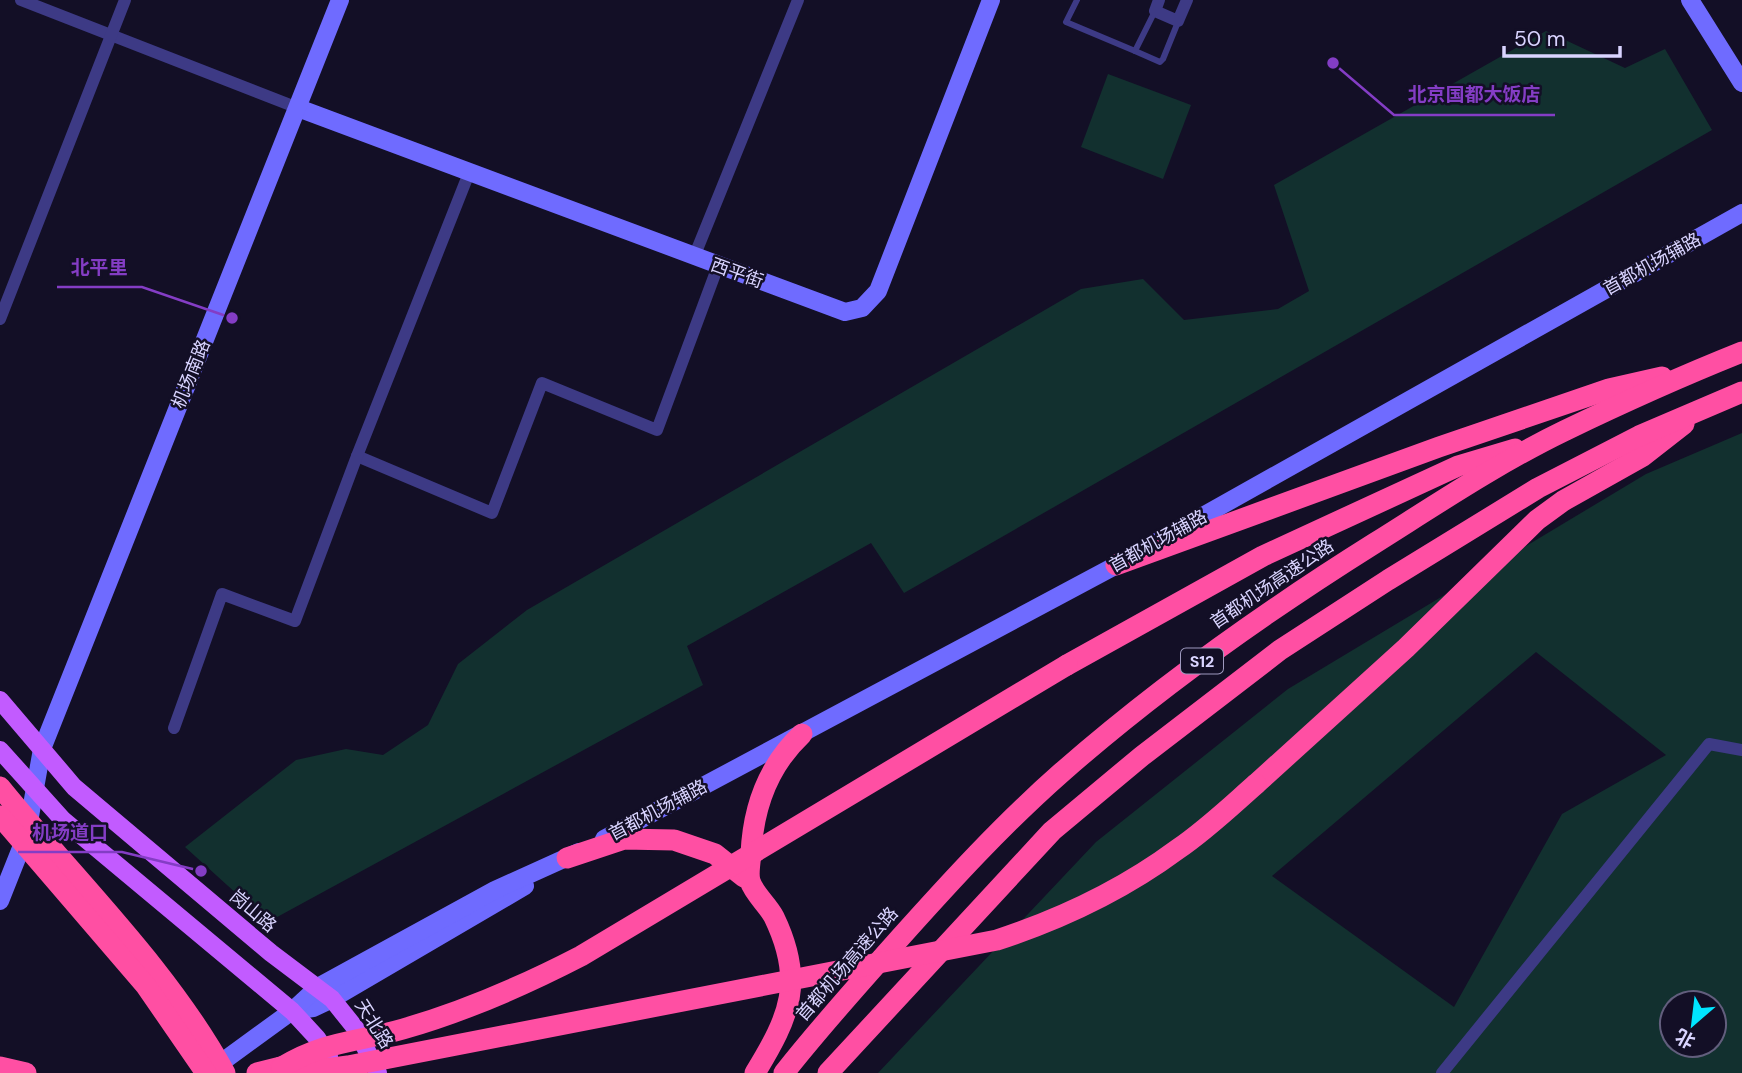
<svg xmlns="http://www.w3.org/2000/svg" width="1742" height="1073" font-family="'DM Sans','Noto Sans SC',sans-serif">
  <rect width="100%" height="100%" fill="#130f26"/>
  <!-- green -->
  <g fill="#12302f" fill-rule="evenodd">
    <path d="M1546 31 1625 68 1665 49 1712 130 904 593 871 543 687 646 703 685 268 922 185 847 296 760 346 749 383 755 428 725 458 664 527 610 1081 289 1143 279 1184 320 1278 309 1309 291 1274 185Z"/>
    <path d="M1108 74 1191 105 1163 179 1081 147Z"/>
    <path d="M1742 433V1073H878L1096 842 1288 689 1646 474ZM1536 652 1666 755 1562 814 1454 1007 1272 876ZM1672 1003H1714V1045H1672Z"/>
  </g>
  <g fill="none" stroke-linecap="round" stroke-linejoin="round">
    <!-- lane -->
    <g stroke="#3d3a85" stroke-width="6">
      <path d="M1077 0 1066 22 1135 51 1155 11"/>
      <path d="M1135 51 1160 62 1163 59 1178 22"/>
    </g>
    <!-- street -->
    <g stroke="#3d3a85" stroke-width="12">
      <path d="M21 0 298 108"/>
      <path d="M1159 0 1155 11 1178 21 1187 0"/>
      <path d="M694 257 798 0"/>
      <path d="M0 319 125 0"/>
      <path d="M357 456 492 513 542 383 657 430 718 266"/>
      <path d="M174 728 222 594 295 621 357 456 469 173"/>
      <path d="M1442 1073 1709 744 1742 750"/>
    </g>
    <!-- secondary -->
    <g stroke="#6f6bff" stroke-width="18">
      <path d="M1690 0 1742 83"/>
      <path d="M298 108 845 312 862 308 878 291 991 0"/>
      <path d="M1153 544 1742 213"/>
      <path d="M604 839 1126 560"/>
      <path d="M0 901 27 833 42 749 340 0"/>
      <path d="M292 1011 313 1008 332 999 525 886"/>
      <path d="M211 1070 292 1011 318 987 495 890 579 852"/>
    </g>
    <!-- primary -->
    <g stroke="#c25bff" stroke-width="18">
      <path d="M0 700 74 787 271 953 332 999 356 1029 378 1073"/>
      <path d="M0 750 63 820 292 1011 317 1038 329 1057"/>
    </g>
    <!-- highway -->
    <g stroke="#ff4fa3" stroke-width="21">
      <path d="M1116 565 1439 447 1609 389 1662 377"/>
      <path d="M1067 665 1263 556 1458 466 1515 449"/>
      <path d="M1256 784 1406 648 1537 520 1563 501 1643 456 1684 424"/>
      <path d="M567 858 624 839 674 840 715 854 744 877"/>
      <path d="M0 1067 26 1073"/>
      <path d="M257 1073 281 1067"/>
      <path d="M755 1073C790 1016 805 981 774 917 768 905 754 894 750 881 748 874 750 862 751 854 753 808 768 766 802 734"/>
      <path d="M784 1073C820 1027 860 983 899 939 950 882 1003 824 1061 773 1158 688 1265 612 1375 543 1437 504 1498 463 1564 431 1622 403 1682 376 1742 352"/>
      <path d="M828 1073 1052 831 1142 756 1280 650 1388 580 1538 488 1639 436 1742 392"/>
    </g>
    <!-- highway-bridge -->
    <g stroke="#ff4fa3" stroke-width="21">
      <path d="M0 787C76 881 166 966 225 1073"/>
      <path d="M0 816 146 986 206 1073"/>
      <path d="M281 1067 333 1068 348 1066 997 940C1061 919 1124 889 1178 849 1206 830 1231 806 1256 784"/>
      <path d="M282 1067C324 1041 358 1042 403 1029 466 1011 523 986 581 956L1067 665"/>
    </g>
  </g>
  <g text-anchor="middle" stroke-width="5" stroke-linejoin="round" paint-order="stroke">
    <!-- shield labels -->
    <rect fill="#130f26" stroke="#9e99be" stroke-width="2" x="1181" y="648.5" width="42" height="25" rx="5"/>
    <g font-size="16" font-weight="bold" fill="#d9d4ff">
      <text x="1202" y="667">S12</text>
    </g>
    <!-- street labels -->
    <g font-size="18" fill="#d9d4ff" stroke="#130f26">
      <text transform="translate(1652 264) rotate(-29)" y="6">首都机场辅路</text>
      <text transform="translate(737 273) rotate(20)" y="6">西平街</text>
      <text transform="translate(191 374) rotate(-68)" y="6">机场南路</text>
      <text transform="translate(1158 541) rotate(-29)" y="6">首都机场辅路</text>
      <text transform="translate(1272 584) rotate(-34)" y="6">首都机场高速公路</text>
      <text transform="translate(658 810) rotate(-28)" y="6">首都机场辅路</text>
      <text transform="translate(253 911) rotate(40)" y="6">岗山路</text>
      <text transform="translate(847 964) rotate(-49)" y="6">首都机场高速公路</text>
      <text transform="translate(374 1024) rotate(58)" y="6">天北路</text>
    </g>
  </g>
  <!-- callouts -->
  <path fill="none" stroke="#843dc5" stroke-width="2.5" d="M1333 63L1394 115H1555M232 318L142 287H57M201 871L122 852H18"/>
  <g fill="#843dc5" stroke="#130f26" stroke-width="2.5">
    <circle cx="1333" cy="63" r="7"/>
    <circle cx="232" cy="318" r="7"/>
    <circle cx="201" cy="871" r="7"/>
  </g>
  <g font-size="19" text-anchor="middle" font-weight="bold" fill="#843dc5" stroke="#130f26" stroke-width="5" stroke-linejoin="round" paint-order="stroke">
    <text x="1474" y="101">北京国都大饭店</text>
    <text x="99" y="274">北平里</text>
    <text x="70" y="839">机场道口</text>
  </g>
  <!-- north arrow -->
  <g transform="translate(1693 1024) rotate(208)"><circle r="33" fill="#130f26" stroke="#625e7d" stroke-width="2"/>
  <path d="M0-5L12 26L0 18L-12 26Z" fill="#00e5ff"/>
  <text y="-10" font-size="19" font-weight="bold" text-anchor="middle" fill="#d9d4ff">北</text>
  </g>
  <!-- scale -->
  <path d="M1504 46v10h116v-10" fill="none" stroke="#d9d4ff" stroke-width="3.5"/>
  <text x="1514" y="46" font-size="21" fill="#d9d4ff" stroke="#130f26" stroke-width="5" paint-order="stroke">50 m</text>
</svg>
